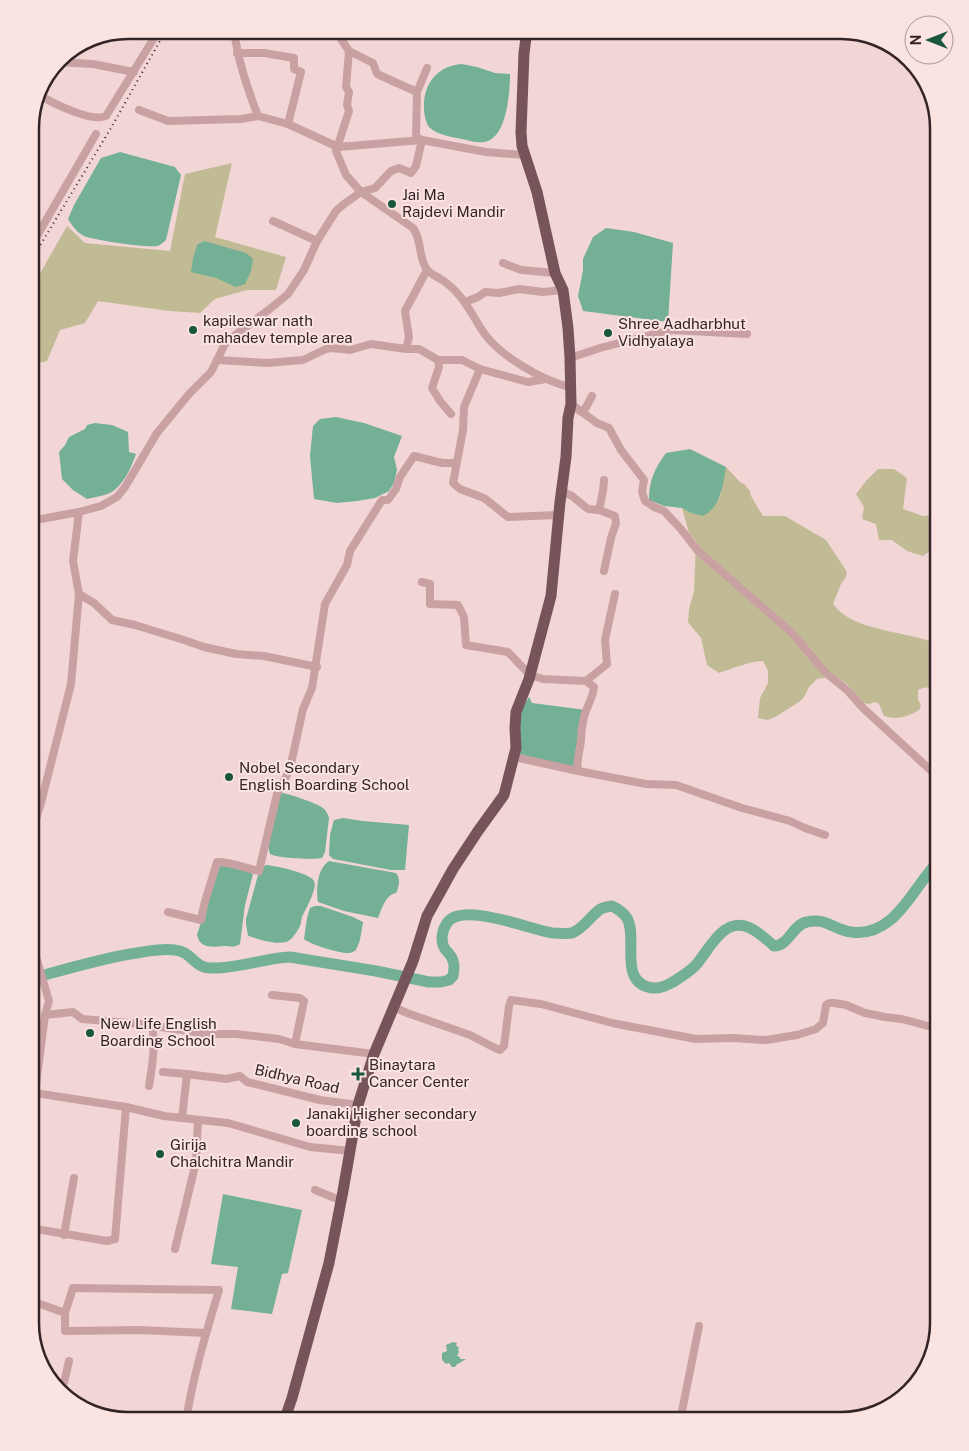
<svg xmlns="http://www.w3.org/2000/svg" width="969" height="1451" font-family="'Public Sans',sans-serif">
  <rect width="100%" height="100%" fill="#f2d6d5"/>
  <!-- green -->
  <g fill="#c1bb95">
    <path d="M232 163 215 237 286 257 276 290H247L215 299 200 313 169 311 98 301 85 323 60 330 47 361 30 365V291L67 226 85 243 170 251 185 174Z"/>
    <path d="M726 467 741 483 744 484 750 491 751 496 763 516H785L826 540 847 572 846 577 841 584 833 604C854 633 908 630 939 645V691C932 687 925 686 918 690V699L921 706 919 710C908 717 897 720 884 716L879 704 875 702 869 704 864 703 848 685 836 676 817 679 809 687 804 697 799 702 777 716 768 720 758 718 760 698 768 683V671L763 661C747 662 734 668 719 673L707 665 701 638 688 622 689 609 694 591 696 541 689 533 682 508 691 513 720 497Z"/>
    <path d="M878 469H894L907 478 903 509 923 516 933 515 939 521V526L935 533 934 548 923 556 907 551 892 540H879L876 524 862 519 864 507 856 494 866 481Z"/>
  </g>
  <!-- water -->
  <g fill="#73b095">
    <path d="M462 64 477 67 495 73 510 74C510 92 507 134 488 141 480 144 470 141 462 139 452 137 437 135 429 127 426 123 424 114 424 109 423 85 436 66 462 64Z"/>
    <path d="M120 152 175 167 181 175 166 240C163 242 161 245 157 246 147 248 93 240 84 236 76 232 72 225 68 219L74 205 101 158Z"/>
    <path d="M606 228 634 232 673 243 668 322 583 311 578 296 583 270V259L593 237Z"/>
    <path d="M204 241 246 253 253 259 251 271 245 284 236 287 216 278 191 272 193 259 197 245Z"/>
    <path d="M336 417 364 423 402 436 394 457 397 470 394 483 389 491 375 498 357 501 337 503 314 499 310 456 313 426 320 419Z"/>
    <path d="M95 423 112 425 128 432 129 452 136 454C131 468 123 486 110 493 103 496 94 497 87 499L73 490 62 479 59 452 65 445 69 437 85 429 87 425Z"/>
    <path d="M690 449 726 467C723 485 721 507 703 516L691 513 682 508 664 506 649 500C649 480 655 468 666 453Z"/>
    <path d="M529 697 532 703 586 710 574 767 525 758 520 754 517 716Z"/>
    <path d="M282 793C290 794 316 803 323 808 326 810 328 815 329 818L325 852 322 858C314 860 276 858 270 854L268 846 279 796Z"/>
    <path d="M343 818 363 821 409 825 405 870H391L333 859 329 855 330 835 334 820Z"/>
    <path d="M329 861 396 873C401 879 399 887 396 893 385 895 382 909 378 918L344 911 318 902C316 889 317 869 329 861Z"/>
    <path d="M221 863 245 870 253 874 245 905 240 944C234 948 230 946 224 946 213 947 200 949 197 935L209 896Z"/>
    <path d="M267 865C276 866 310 873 314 881 318 888 305 910 302 917 301 921 301 925 299 928 296 933 291 941 286 942 274 945 259 939 248 936L246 924V919L258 875 264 866Z"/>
    <path d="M315 906H321L353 917 363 922 360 940 356 950C354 951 352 953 348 953 339 953 311 945 304 939L307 918 310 908Z"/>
    <path d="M223 1194 302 1210 288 1273 282 1274 272 1314 231 1309 238 1267 211 1264Z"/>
    <path d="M453 1342 457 1343 456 1345 459 1348 458 1350 459 1352 457 1356 460 1357V1359H466L458 1364H457L455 1367H452L449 1363 446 1364 442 1360V1353L447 1351 446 1345Z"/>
  </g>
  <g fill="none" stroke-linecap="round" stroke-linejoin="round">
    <!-- river -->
    <path stroke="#73b095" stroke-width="11" d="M30 979C63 970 96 960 130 954 144 952 160 948 175 950 191 951 194 968 211 968 238 969 264 958 290 957L376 971 429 982H441L449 980 453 976C454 971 455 966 453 961 452 956 448 953 445 949 440 941 442 930 447 923 462 901 531 930 553 933 559 933 566 934 572 933 583 929 590 917 598 911 602 907 607 907 612 906 618 909 623 912 627 918 638 937 619 979 648 987 656 990 666 986 673 982 681 977 689 972 695 966 709 951 723 915 750 928 759 932 767 940 774 946 789 946 792 925 807 922 826 917 834 930 851 932 896 938 912 887 939 861"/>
    <!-- minor -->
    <g stroke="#caa1a2" stroke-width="8">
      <path d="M234 30C238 61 247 87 258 116L288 124 338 147 422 140"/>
      <path d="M332 30 337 33 349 51 346 87 349 92 347 105 349 111 336 151 346 175 361 192 375 188 391 171 399 168 411 173 416 166 422 140 486 152 524 155"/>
      <path d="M349 51 373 63 377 74 417 92"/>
      <path d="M237 53H264L294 58V69L301 72 288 124"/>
      <path d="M57 62 93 64 134 72"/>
      <path d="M37 94C51 102 91 123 106 116L159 30"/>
      <path d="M139 110 168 121 241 119 258 116"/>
      <path d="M422 140 416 137 417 92 427 68"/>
      <path d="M273 221 317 241"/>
      <path d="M30 248 96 134"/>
      <path d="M503 263 521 270 555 273"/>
      <path d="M465 302 478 297 485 292 499 293 519 289 543 292 563 290"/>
      <path d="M406 349 409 337 405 311 427 270"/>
      <path d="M570 358 600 348 670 330 747 334"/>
      <path d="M217 360 267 363 303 360 326 349 332 348 350 350 371 344 406 349H419L438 360H462L480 369 528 382 546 379"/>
      <path d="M438 360 439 367 432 388 440 401 451 414"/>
      <path d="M480 369 464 407 463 430 453 483 460 489 484 498 508 517 558 515"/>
      <path d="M571 404 597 423 609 428 621 450 644 480 642 492 645 501 654 507 664 511 680 528 698 551 791 632 826 673 848 691 863 708 939 778"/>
      <path d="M580 411 585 409 592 396"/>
      <path d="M561 491 572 496 588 509 599 510 615 516 616 523 611 538 604 571"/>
      <path d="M599 510 603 491 604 480"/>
      <path d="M79 512 101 506 117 497 125 487 157 433 189 394 211 372 226 342 271 308 288 294 304 270 317 241 336 211 344 204 361 192 413 228C422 240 418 255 426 268 429 274 438 277 444 281 449 285 454 289 458 294 469 306 475 320 484 333 500 356 543 381 570 387"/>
      <path d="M422 582 430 584V604L458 605 464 617 466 645 508 652 530 675 543 679 586 681 594 687C593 698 587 706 584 717 582 725 581 732 581 740 580 751 576 760 578 771L514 757"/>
      <path d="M79 594 94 603 112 620 135 625 187 641 204 647 236 654 264 656 317 667"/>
      <path d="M586 681 607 664 605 640 615 594"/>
      <path d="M578 771 646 784 676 785 742 808 790 821 805 828 825 835"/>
      <path d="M30 837 41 803 71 684 79 594 73 561 79 512 30 521"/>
      <path d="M168 912 201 920 204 905 217 862C231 862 245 868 259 871L277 794 290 769 303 709 312 688 325 604 347 565 350 551 382 500H388L396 489 400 477 414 456 442 463H456"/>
      <path d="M272 995 300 998 304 1001 295 1044"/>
      <path d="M394 1007 407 1013 470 1035 493 1047 500 1050 504 1046 509 1006 511 1000 541 1004 612 1023 696 1039 732 1038 766 1040 797 1035 816 1029 823 1023 826 1005 829 1003H834L846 1005 865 1013 885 1017 902 1019 939 1029"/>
      <path d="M45 1015 73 1012 82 1019 141 1024 208 1034H236L279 1039 295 1044 374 1054"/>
      <path d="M163 1072 187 1074"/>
      <path d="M149 1086C152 1067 156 1044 152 1026"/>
      <path d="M30 1092 35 1093 45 1015 49 1001 37 960 30 941"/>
      <path d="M182 1118 187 1074 226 1079 240 1076 247 1082 320 1100 358 1105"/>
      <path d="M30 1126 35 1093 126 1107 164 1116 228 1123 310 1147 351 1151"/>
      <path d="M315 1190 342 1201"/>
      <path d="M30 1228 107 1241 115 1239 126 1107"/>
      <path d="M64 1235 74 1178"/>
      <path d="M175 1249 196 1162 198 1120"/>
      <path d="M30 1307 32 1301 65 1313V1331L139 1330 206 1333"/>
      <path d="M65 1313 73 1288 219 1290C206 1333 193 1376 186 1421"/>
      <path d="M62 1391 69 1361"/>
      <path d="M680 1421 699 1326"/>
    </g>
    <!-- primary -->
    <path stroke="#775459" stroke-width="11" d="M284 1421 292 1398 329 1263 343 1191 358 1105 374 1054 413 961 427 916 453 869 478 831 504 795 516 748 515 728 516 712 529 679 551 596 560 502 566 457 568 418 571 404 570 358 568 328 563 290 555 273 537 192 522 146 521 132 524 53 527 30"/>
    <!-- rail -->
    <path stroke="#342427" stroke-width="2" stroke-dasharray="1 4" stroke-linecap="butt" d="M30 262 111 128 166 30"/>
  </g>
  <!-- markers -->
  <g fill="#18573d" stroke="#fae3e1" stroke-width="2">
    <circle cx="392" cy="204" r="5"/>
    <circle cx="193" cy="330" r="5"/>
    <circle cx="608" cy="333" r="5"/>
    <circle cx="229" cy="777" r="5"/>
    <circle cx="90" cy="1033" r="5"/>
    <path d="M355.5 1066.5h5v5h5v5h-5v5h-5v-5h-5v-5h5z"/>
    <circle cx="296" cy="1123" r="5"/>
    <circle cx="160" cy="1154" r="5"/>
  </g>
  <g text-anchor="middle" stroke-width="4" stroke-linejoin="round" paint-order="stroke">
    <!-- poi labels -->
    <g font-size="15" fill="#342427" stroke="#fae3e1" text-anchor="start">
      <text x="402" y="200">Jai Ma<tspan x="402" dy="17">Rajdevi Mandir</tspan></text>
      <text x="203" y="326">kapileswar nath<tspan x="203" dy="17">mahadev temple area</tspan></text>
      <text x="618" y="329">Shree Aadharbhut<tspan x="618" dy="17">Vidhyalaya</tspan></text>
      <text x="239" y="773">Nobel Secondary<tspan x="239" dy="17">English Boarding School</tspan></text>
      <text x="100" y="1029">New Life English<tspan x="100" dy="17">Boarding School</tspan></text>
      <text x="369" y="1070">Binaytara<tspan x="369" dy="17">Cancer Center</tspan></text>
      <text x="306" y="1119">Janaki Higher secondary<tspan x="306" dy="17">boarding school</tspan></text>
      <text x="170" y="1150">Girija<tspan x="170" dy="17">Chalchitra Mandir</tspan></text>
    </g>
    <!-- street labels -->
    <g font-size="15" fill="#342427" stroke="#fae3e1">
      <text transform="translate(297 1079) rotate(13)" y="5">Bidhya Road</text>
    </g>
  </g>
  <!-- crop -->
  <path d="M0 0H969V1451H0ZM128 39H841A89 89 0 0 1 930 128V1323A89 89 0 0 1 841 1412H128A89 89 0 0 1 39 1323V128A89 89 0 0 1 128 39Z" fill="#fae3e1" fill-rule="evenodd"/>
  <path fill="none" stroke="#342427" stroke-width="2.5" d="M128 39H841A89 89 0 0 1 930 128V1323A89 89 0 0 1 841 1412H128A89 89 0 0 1 39 1323V128A89 89 0 0 1 128 39Z"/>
  <!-- north arrow -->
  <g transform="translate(929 40) rotate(270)"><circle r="24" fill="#fae3e1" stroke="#ab9797"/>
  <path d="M0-4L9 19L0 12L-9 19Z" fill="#18573d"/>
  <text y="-8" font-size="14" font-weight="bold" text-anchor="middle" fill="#342427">N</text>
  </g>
</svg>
